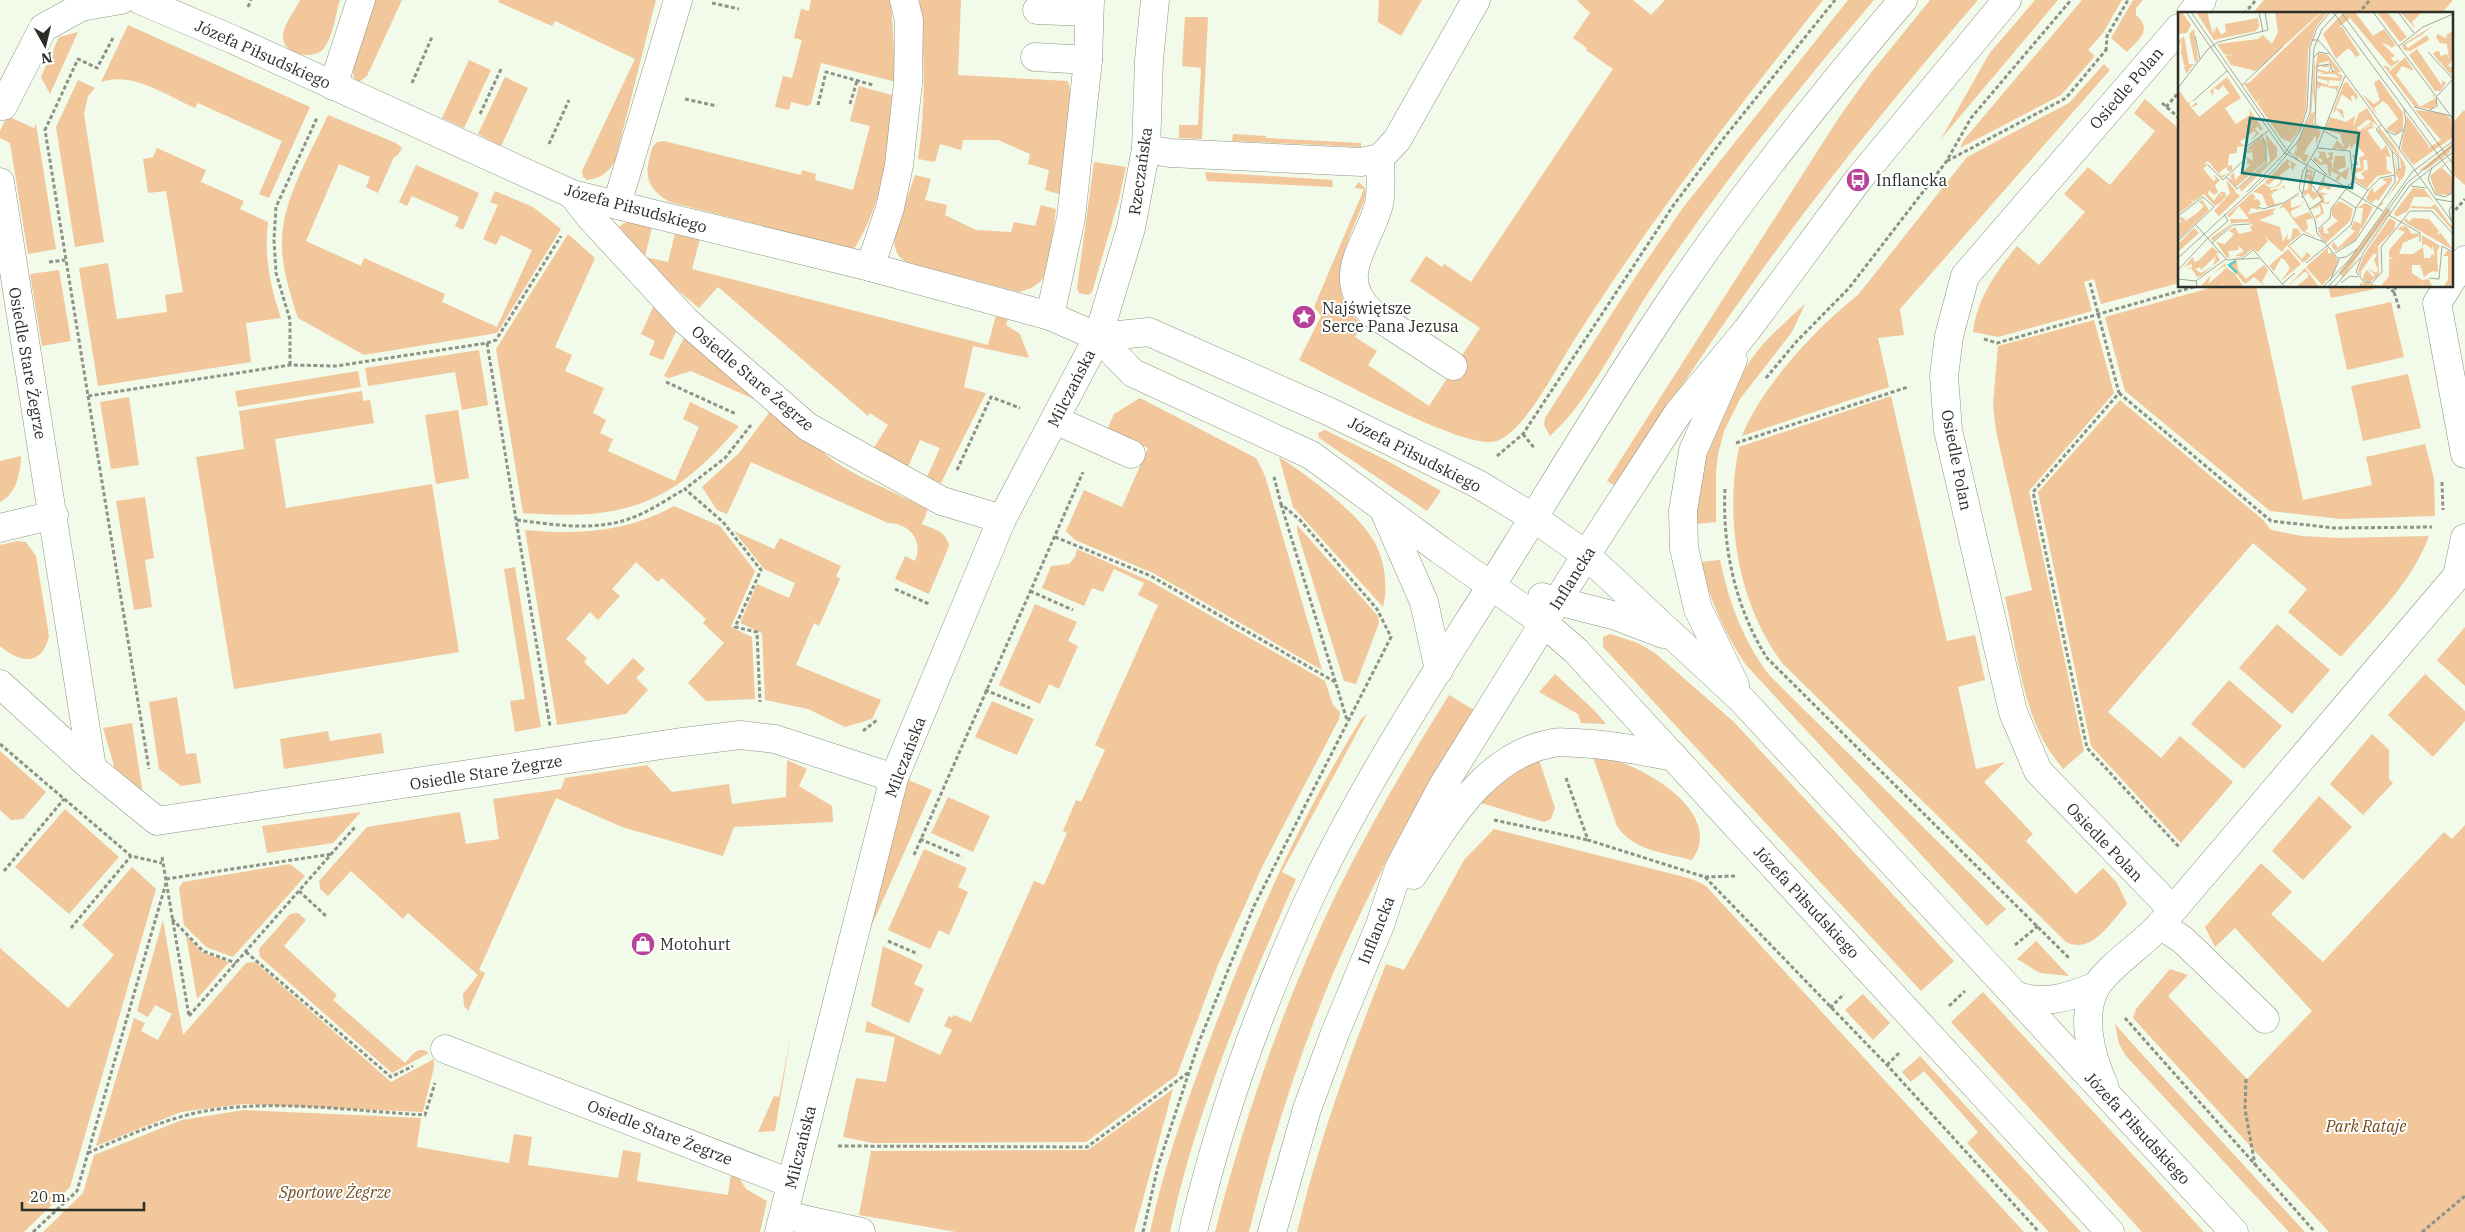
<svg xmlns="http://www.w3.org/2000/svg" width="2465" height="1232" font-family="'IBM Plex Serif',serif">
  <rect width="100%" height="100%" fill="#f2fae9"/>
  <!-- green -->
  <g fill="#f1c79b">
    <path d="M300 0H340C335 15 334 35 324 48 315 61 281 55 283 35 284 24 295 10 300 0Z"/>
    <path d="M371 0H402L367 76 359 82 354 78 352 65Z"/>
    <path d="M499 0H656L615 161C609 172 600 179 587 180L583 177 582 171 635 59 555 21 552 26 498 2Z"/>
    <path d="M811 0H891L896 82 821 63 811 104 807 106 791 102 789 110 775 107 783 76 792 78 802 40 794 38 801 9 809 11Z"/>
    <path d="M919 0H961L958 75 1068 81C1076 107 1063 165 1059 194L1045 190 1049 170 1028 164 1030 154 998 140H963L961 150 940 144 935 162 918 159C926 105 925 54 919 0Z"/>
    <path d="M1379 0H1422L1401 36 1378 22Z"/>
    <path d="M1577 0H1633L1651 15 1665 0H1823C1735 111 1649 222 1573 342 1557 367 1524 433 1496 441 1465 451 1333 377 1299 360L1321 316 1314 307 1364 189 1354 188 1359 182 1365 188C1367 198 1361 208 1357 218 1342 254 1325 296 1363 325L1355 337 1377 351 1368 365 1429 406 1480 328 1410 281 1426 256 1442 267 1444 264 1471 282 1613 69 1586 50 1587 48 1573 38 1590 13Z"/>
    <path d="M1848 0H1874C1794 93 1716 191 1648 293 1618 339 1590 400 1550 436L1544 425 1545 418 1634 279 1682 209Z"/>
    <path d="M1930 0H1978C1897 94 1818 190 1747 291 1701 355 1659 421 1615 486L1607 481 1838 119 1870 74Z"/>
    <path d="M2035 0H2058L1941 139 1989 54Z"/>
    <path d="M2082 0H2122L2103 33 2088 50 2095 56 2061 95 1960 148 1963 141Z"/>
    <path d="M2133 0H2143L2136 8V15C2153 30 2139 39 2127 52L2111 38Z"/>
    <path d="M2264 0H2453L2441 14H2252Z"/>
    <path d="M1185 17H1208L1202 139 1179 138V125H1198L1201 68 1182 66Z"/>
    <path d="M128 25 310 107 269 198 259 194 282 141 198 103 195 108C167 96 133 71 101 82Z"/>
    <path d="M78 32 50 94 41 77 59 37Z"/>
    <path d="M469 60 491 70 464 128 442 118Z"/>
    <path d="M2104 64 2110 70 1900 309 1904 335 1878 338 1889 387 1742 436C1761 387 1817 327 1858 295L1967 157 2069 103Z"/>
    <path d="M505 77 528 88 501 146 478 134Z"/>
    <path d="M78 80 95 88 88 96 84 114 104 242 75 247 56 127Z"/>
    <path d="M859 86 895 96C887 153 885 199 854 249L670 202C652 192 644 180 649 160 651 152 651 147 657 142L664 141 801 175 802 170 816 174 815 180 853 190 870 126 850 121Z"/>
    <path d="M2145 99 2179 129V283L2101 304 2094 279 2084 282 2092 311 1998 337 1973 332C1978 296 1996 273 2017 246L2039 265 2085 212 2064 194 2088 167 2110 185 2155 131 2134 113Z"/>
    <path d="M2464 110 2465 111V185L2451 173V125Z"/>
    <path d="M328 115 396 143 402 148 398 155 394 157 378 193 366 187 370 177 339 164 306 241 361 266 364 258 445 294 442 302 497 327 532 250 501 235 496 245 483 239 498 205 490 202 495 191 533 207 561 229 497 333 364 355 298 318C290 294 282 269 282 244 281 201 311 153 328 115Z"/>
    <path d="M7 116 34 128 36 124 56 249 28 254 10 143 0 138V131Z"/>
    <path d="M1233 134 1266 136V138L1361 143V147L1232 141Z"/>
    <path d="M157 148 206 170 201 182 244 201 240 209 268 222C264 256 270 286 281 318L246 323 251 362 98 386 79 268 108 263 117 319 167 312 165 295 183 292 166 191 148 193 143 159 153 157Z"/>
    <path d="M1094 162 1126 167 1119 199 1092 292 1089 295 1079 293 1077 288Z"/>
    <path d="M416 165 479 193 463 230 455 226 459 217 412 196 407 206 399 202Z"/>
    <path d="M1205 172 1332 180 1333 187 1207 181Z"/>
    <path d="M915 175 931 179 925 200 947 205 945 215 976 230 1011 232 1014 222 1035 226 1041 205 1056 209C1053 227 1052 270 1040 282 1033 288 1027 290 1018 292L906 262C896 256 894 247 894 236Z"/>
    <path d="M631 222 652 227 645 257 668 262 675 233 700 239 692 269 988 345 996 315 1008 319 1006 325 1020 334 1029 358 973 346 964 387 986 393 941 483 927 477 940 448 920 440 907 469 872 451 888 425 870 413 868 416 718 287 699 308 620 242 618 228 624 223Z"/>
    <path d="M568 234 595 258 555 347 572 355 565 371 604 388 593 413 606 420 600 433 613 439 608 451 675 481 699 427 683 419 690 402 739 426C672 505 625 521 523 513L496 349Z"/>
    <path d="M59 270 71 341 42 346 30 274Z"/>
    <path d="M2217 286H2256L2303 500 2372 485 2366 457 2425 444 2434 479 2435 516 2341 519 2270 511 2125 391 2105 317Z"/>
    <path d="M2328 286H2372L2375 289 2331 298Z"/>
    <path d="M2391 302 2404 357 2347 370 2335 314Z"/>
    <path d="M1805 304 1792 332 1740 399 1724 431 1718 454 1716 472V522L1697 524C1696 464 1724 390 1763 344 1776 330 1791 317 1805 304Z"/>
    <path d="M653 307 678 327 663 360 649 355 655 341 641 334Z"/>
    <path d="M2094 320 2114 393 2029 491 2084 751 2063 769C2058 762 2052 755 2047 747 2023 708 2015 642 2005 597L2032 590 1996 431 1993 404 1998 346Z"/>
    <path d="M686 334 758 401 691 371 669 378 664 376Z"/>
    <path d="M479 350 488 405 462 410 455 372 368 386 365 368Z"/>
    <path d="M358 371 361 387 238 407 235 391Z"/>
    <path d="M2408 374 2421 428 2363 441 2351 386Z"/>
    <path d="M362 391 363 401 370 400 374 423 275 439 286 508 432 484 459 652 234 689 196 457 244 449 239 411Z"/>
    <path d="M1891 396 1947 641 1975 635 1985 680 1958 687 1976 769 2005 762 1984 782 2033 834 2026 841 2076 894 2103 868 2117 883 2127 904C2111 922 2092 955 2066 942L1783 664C1738 605 1724 518 1739 447Z"/>
    <path d="M129 397 139 465 111 469 100 402Z"/>
    <path d="M1140 398 1256 458 1265 476 1322 670 1153 573 1075 540 1066 531 1084 490 1122 507 1148 448 1107 430 1114 414Z"/>
    <path d="M2120 400 2263 520 2271 530 2302 536 2338 538 2429 536C2411 584 2373 619 2341 657L2288 612 2307 589 2253 543 2108 712 2161 758 2180 736 2233 782 2181 843 2091 746 2038 492Z"/>
    <path d="M772 409 835 462 859 476 928 509 922 524C934 529 947 532 949 546L929 594 895 579 905 556 915 561C924 540 909 523 888 523L751 462 727 514 717 510 702 487 739 453Z"/>
    <path d="M458 410 469 478 436 484 425 415Z"/>
    <path d="M1325 430 1384 459 1441 491 1427 511 1319 438 1318 433Z"/>
    <path d="M21 456C20 474 17 493 0 502V461Z"/>
    <path d="M1279 457C1306 474 1360 514 1375 543 1385 561 1388 588 1383 607L1293 507Z"/>
    <path d="M145 497 154 558 145 560 152 607 134 610 116 501Z"/>
    <path d="M674 506 720 526 755 571 731 627 752 637 755 699 706 701 688 683 724 643 703 623 706 619 662 578 658 582 636 562 612 589 620 596 598 620 590 612 566 639 587 658 584 662 608 685 633 658 645 669 636 678 648 690 626 714 557 725 525 530C578 535 627 532 674 506Z"/>
    <path d="M1297 525 1378 616 1379 623 1356 684 1344 681 1297 531Z"/>
    <path d="M734 531 774 549 780 538 841 566 836 576 840 579 819 626 814 623 796 665 881 700 872 719 845 727 808 709 765 700 762 633 740 623 757 584 789 598 795 583 764 569Z"/>
    <path d="M17 541 26 542 36 556 49 636C42 667 20 663 0 646V545Z"/>
    <path d="M1077 549 1150 581 1325 681 1333 705 1340 712 1339 719 1263 865 1218 965 1177 1075 1086 1142 873 1143 843 1137 856 1078 886 1082 895 1037 865 1032 867 1021 940 1055 952 1030 944 1026 949 1016 952 1018 954 1015 971 1022 1034 881 1044 885 1067 833 1063 831 1076 800 1081 802 1105 750 1095 745 1158 605 1138 595 1144 583 1114 569 1103 592 1092 588 1084 606 1042 588 1051 566 1069 564 1075 557Z"/>
    <path d="M1720 560C1729 602 1743 641 1770 676L2006 909 1987 926 1746 665C1724 632 1710 601 1701 562Z"/>
    <path d="M515 567 541 727 515 732 510 701 525 699 504 569Z"/>
    <path d="M1035 604 1077 622 1068 641 1078 646 1059 689 1049 684 1040 704 999 685Z"/>
    <path d="M2277 624 2330 670 2292 714 2239 668Z"/>
    <path d="M2465 627V686L2437 660Z"/>
    <path d="M1610 634 1638 643 1655 653 1734 722 1954 961 1921 991 1603 647V637Z"/>
    <path d="M1555 674 1595 711 1606 724 1581 723 1578 714 1539 692Z"/>
    <path d="M2425 674 2465 711V721L2433 757 2388 715Z"/>
    <path d="M2229 680 2282 726 2244 769 2191 724Z"/>
    <path d="M1449 695 1474 710C1430 779 1390 850 1355 925 1309 1021 1275 1128 1249 1232H1215C1245 1115 1286 997 1339 888 1372 822 1410 757 1449 695Z"/>
    <path d="M177 697 186 754 196 753 201 783 181 786 159 769 149 702Z"/>
    <path d="M992 701 1034 719 1017 755 975 737Z"/>
    <path d="M1367 714 1282 872 1296 879C1246 993 1196 1110 1170 1232H1150C1164 1165 1187 1101 1211 1037 1252 927 1299 820 1361 719Z"/>
    <path d="M132 723 143 795 121 778 115 769 103 728Z"/>
    <path d="M328 731 330 741 381 733 384 753 284 769 280 739Z"/>
    <path d="M2372 734 2389 750V779L2393 783 2363 815 2330 784Z"/>
    <path d="M0 751 46 792 23 819 11 820 0 810Z"/>
    <path d="M1592 754C1627 759 1702 796 1700 839 1700 847 1696 853 1692 860 1666 853 1633 851 1617 826Z"/>
    <path d="M787 760 807 769 799 786 832 806 833 822 734 827 723 856 622 827 556 798 479 970 485 973 468 1011 464 1006 463 994 478 975 408 913 403 919 351 871 328 896 320 889 319 881 367 827 460 812 466 844 499 839 493 799 561 789 565 778 647 765 672 792 729 784 732 804 786 797Z"/>
    <path d="M1539 760 1555 808 1551 819 1544 822 1478 802 1506 777Z"/>
    <path d="M906 779 932 790 870 929Z"/>
    <path d="M2319 796 2352 827 2303 880 2272 851Z"/>
    <path d="M948 797 990 816 973 852 931 833Z"/>
    <path d="M65 809 119 857 69 914 15 867Z"/>
    <path d="M361 812 333 843 267 853 262 826Z"/>
    <path d="M2465 825V1232H2329L2133 1018 2136 1009 2170 969 2188 975 2168 996 2247 1079 2312 1011 2235 928 2215 947 2205 927 2261 863 2292 892 2271 914 2323 962 2444 832 2452 839Z"/>
    <path d="M1494 829 1692 879 1706 886 2024 1232H1297C1319 1140 1351 1052 1386 964L1404 970 1464 860Z"/>
    <path d="M924 849 967 868 958 887 968 892 949 935 939 930 930 949 888 930Z"/>
    <path d="M290 864 305 876 233 957 206 947 184 925 179 888 183 882Z"/>
    <path d="M132 867 156 889 70 1187 24 1232H0V948L68 1008 114 955 82 925Z"/>
    <path d="M298 913 306 920 284 946 337 995 333 1000 405 1063C412 1055 418 1045 429 1053L392 1073 260 957 259 949 290 914Z"/>
    <path d="M163 920 183 1035 246 963 255 962 391 1082 434 1059V1067L423 1112 243 1104 181 1112 96 1146 134 1018 145 1023 141 1031 158 1040 172 1014 155 1005 148 1017 137 1011Z"/>
    <path d="M186 935 202 952 229 962 197 999Z"/>
    <path d="M2036 941 2069 976 2040 973 2017 959Z"/>
    <path d="M883 946 923 965 914 984 924 989 909 1023 871 1006Z"/>
    <path d="M1983 992 2204 1232H2142L1951 1022Z"/>
    <path d="M1863 994 1890 1023 1873 1040 1845 1010Z"/>
    <path d="M2115 1024 2138 1050 2305 1232H2289L2126 1056 2119 1044Z"/>
    <path d="M791 1033 775 1131 758 1132 774 1096 779 1097Z"/>
    <path d="M1920 1056 2081 1232H2049L1967 1143 1978 1132 1924 1071 1911 1082 1902 1072Z"/>
    <path d="M1173 1089 1134 1232H956L859 1215 871 1151 1088 1150Z"/>
    <path d="M244 1110 421 1118 417 1147 509 1163 514 1134 532 1137 528 1165 618 1178 623 1150 641 1153 637 1181 728 1195 732 1167 746 1189 767 1201 760 1232H43L83 1193 94 1155 182 1120Z"/>
  </g>
  <g fill="none" stroke-linecap="round" stroke-linejoin="round">
    <!-- minor casing -->
    <g stroke="#8e9585" stroke-width="29">
      <g id="minor">
        <path d="M140 0 234 40 572 194 870 267 1050 316 1098 337 1133 373 1311 455 1440 550 1544 623 1576 651 2110 1232"/>
        <path d="M1037 10 1089 12"/>
        <path d="M2191 14 2202 0"/>
        <path d="M1035 57 1088 60"/>
        <path d="M333 86 361 0"/>
        <path d="M3 106 43 28 81 7 121 0"/>
        <path d="M1146 149 1170 153 1361 162 1380 158 1397 140 1476 0"/>
        <path d="M1380 158C1380 172 1382 190 1379 204 1369 244 1332 277 1372 313L1453 366"/>
        <path d="M0 182 92 768 157 821 675 743 740 735 775 739 894 778"/>
        <path d="M572 194 591 218 686 321 808 427 942 501 1002 519"/>
        <path d="M617 204 678 0"/>
        <path d="M870 267 890 208 899 165 908 83 909 20 904 0"/>
        <path d="M2451 281 2465 260"/>
        <path d="M2448 286 2437 303 2465 454"/>
        <path d="M1050 316 1071 218 1088 60 1090 0"/>
        <path d="M1098 337 1149 332 1330 412 1478 484 1534 518 1586 555 1742 700 2234 1232"/>
        <path d="M1733 360 1693 451 1683 511 1684 548 1698 609 1735 685"/>
        <path d="M1055 420 1131 454"/>
        <path d="M1383 508 1424 602 1439 670"/>
        <path d="M0 528 54 515"/>
        <path d="M1542 597 1616 616 1663 634"/>
        <path d="M0 684 92 768"/>
        <path d="M1413 875C1448 822 1485 755 1553 743 1560 741 1569 743 1576 743 1610 744 1641 751 1674 757"/>
        <path d="M2172 909 2038 771 2013 712 1948 430 1944 376 1949 336 1965 276 2179 28"/>
        <path d="M2160 925 2183 940 2265 1019"/>
        <path d="M2015 995C2043 1006 2070 997 2096 986"/>
        <path d="M445 1049 790 1183"/>
        <path d="M2104 1085C2091 1057 2080 1015 2096 987 2107 967 2145 943 2161 924 2260 808 2358 692 2457 576L2465 538"/>
        <path d="M784 1215 861 1232"/>
        <path d="M779 1232 894 778 1002 519 1098 337 1131 228 1146 149 1149 60 1155 0"/>
        <path d="M1193 1232C1220 1116 1262 1001 1312 893 1369 772 1446 659 1516 546 1568 462 1619 377 1674 296 1744 192 1822 95 1903 0"/>
        <path d="M1272 1232 1307 1109 1335 1033 1380 925 1399 868 1442 787 1586 555 1678 413 1747 330 1858 180 2007 0"/>
      </g>
    </g>
    <!-- path -->
    <g stroke="#8d9387" stroke-width="3" stroke-dasharray="4 2.5" stroke-linecap="butt">
      <path d="M712 3 739 9"/>
      <path d="M248 7 251 0"/>
      <path d="M2244 14 2256 0"/>
      <path d="M2358 14 2370 0"/>
      <path d="M113 38 97 68 78 59 45 130 88 396 290 365 336 366 487 343 550 726"/>
      <path d="M2106 51 2107 36 2128 0"/>
      <path d="M412 83 432 37"/>
      <path d="M685 99 717 106"/>
      <path d="M2162 103 2179 118"/>
      <path d="M850 104 857 81"/>
      <path d="M818 105 826 72 873 85"/>
      <path d="M2166 107 2179 92"/>
      <path d="M480 114 501 69"/>
      <path d="M549 144 569 100"/>
      <path d="M1947 161 2066 98 2106 50"/>
      <path d="M2451 215 2465 199"/>
      <path d="M49 262 65 260"/>
      <path d="M2090 283 2119 393 2033 492 2087 748 2179 847"/>
      <path d="M2386 286 2394 292"/>
      <path d="M2396 286 2394 292 2400 311"/>
      <path d="M1984 339 1997 343 2197 286"/>
      <path d="M487 343 496 340 561 236"/>
      <path d="M290 365V320L276 273 274 240 276 207 317 118"/>
      <path d="M1766 378 1797 341 1849 288 1946 162 1971 118 2071 0"/>
      <path d="M666 382 736 414"/>
      <path d="M2119 393 2271 521 2335 528 2432 527"/>
      <path d="M88 396 149 769"/>
      <path d="M751 425 725 458 685 489 723 522 761 570 735 627 757 632 760 702"/>
      <path d="M1523 434 1535 449"/>
      <path d="M1736 443 1908 387"/>
      <path d="M1497 456 1523 434 1673 206 1723 139 1835 0"/>
      <path d="M957 470 991 397 1020 408"/>
      <path d="M2442 482 2443 510"/>
      <path d="M1725 489C1722 548 1736 609 1767 658L2070 959"/>
      <path d="M1281 504 1347 720"/>
      <path d="M517 520C555 525 597 532 634 517 652 510 669 498 685 489"/>
      <path d="M1055 537 1151 576 1335 682"/>
      <path d="M895 589 929 604"/>
      <path d="M1030 591 1073 610"/>
      <path d="M985 690 1030 708"/>
      <path d="M863 731 877 720"/>
      <path d="M0 744 131 856 162 863"/>
      <path d="M1566 778 1588 840 1705 877 1735 876"/>
      <path d="M1494 820 1588 840"/>
      <path d="M920 839 962 857"/>
      <path d="M914 855 1083 472"/>
      <path d="M162 857 189 1016"/>
      <path d="M4 871 64 799"/>
      <path d="M1705 877 1887 1065 2039 1232"/>
      <path d="M166 879 332 854"/>
      <path d="M299 891 326 916"/>
      <path d="M172 919 203 951 236 963"/>
      <path d="M71 928 131 856"/>
      <path d="M888 941 918 954"/>
      <path d="M2015 945 2038 926"/>
      <path d="M246 952 391 1077 413 1066"/>
      <path d="M1949 1006 1965 991"/>
      <path d="M1830 1008 1844 994"/>
      <path d="M189 1016 355 827"/>
      <path d="M2125 1018 2315 1232"/>
      <path d="M1887 1065 1899 1053"/>
      <path d="M2246 1079 2245 1109 2255 1165"/>
      <path d="M838 1146 1087 1147 1189 1072"/>
      <path d="M88 1153C121 1138 156 1123 191 1114 262 1097 352 1111 425 1115L435 1083"/>
      <path d="M33 1232 77 1191 166 883"/>
      <path d="M1143 1232 1158 1166 1199 1042 1254 906 1391 637 1377 609 1300 520 1281 504 1274 477"/>
      <path d="M2422 1232 2465 1196"/>
    </g>
    <!-- minor -->
    <use href="#minor" stroke="#fff" stroke-width="28"/>
  </g>
  <!-- icons -->
  <defs>
    <g id="bus-disc" transform="scale(1.25)"><circle r="9.5" fill="#b74299" stroke="#fff"/><path d="M-5-6H5V4H4V6H2V4H-2V6H-4V4H-5ZM-3.5-4V0h7V-4ZM-3.5 1.2v1.5H-2V1.2ZM2 1.2v1.5H3.5V1.2Z" fill="#fff"/></g>
    <g id="sight-disc" transform="scale(1.25)"><circle r="9.5" fill="#b74299" stroke="#fff"/><path d="M0-6L1.8-2.2L6-1.7L2.9 1.2L3.7 5.4L0 3.3L-3.7 5.4L-2.9 1.2L-6-1.7L-1.8-2.2Z" fill="#fff"/></g>
    <g id="shop-disc" transform="scale(1.25)"><circle r="9.5" fill="#b74299" stroke="#fff"/><path d="M-5-2.5h2.3a2.7 3.5 0 0 1 5.4 0H5L5.5 6h-11ZM-1.5-2.5h3a1.5 2.3 0 0 0-3 0Z" fill="#fff"/></g>
  </defs>
  <g fill-rule="evenodd">
    <use href="#bus-disc" x="1858" y="180"/>
    <use href="#sight-disc" x="1304" y="317"/>
    <use href="#shop-disc" x="643" y="944"/>
  </g>
  <g text-anchor="middle" stroke-width="4" stroke-linejoin="round" paint-order="stroke">
    <!-- street labels -->
    <g font-size="16" fill="#2c2f28" stroke="#fff">
      <text transform="translate(263 54) rotate(24)" y="6">Józefa Piłsudskiego</text>
      <text transform="translate(2126 88) rotate(-49)" y="6">Osiedle Polan</text>
      <text transform="translate(1140 171) rotate(-82)" y="6">Rzeczańska</text>
      <text transform="translate(636 208) rotate(15)" y="6">Józefa Piłsudskiego</text>
      <text transform="translate(28 363) rotate(80)" y="6">Osiedle Stare Żegrze</text>
      <text transform="translate(753 378) rotate(40)" y="6">Osiedle Stare Żegrze</text>
      <text transform="translate(1071 388) rotate(-63)" y="6">Milczańska</text>
      <text transform="translate(1415 454) rotate(27)" y="6">Józefa Piłsudskiego</text>
      <text transform="translate(1957 460) rotate(79)" y="6">Osiedle Polan</text>
      <text transform="translate(1572 578) rotate(-58)" y="6">Inflancka</text>
      <text transform="translate(905 757) rotate(-69)" y="6">Milczańska</text>
      <text transform="translate(486 772) rotate(-9)" y="6">Osiedle Stare Żegrze</text>
      <text transform="translate(2105 842) rotate(46)" y="6">Osiedle Polan</text>
      <text transform="translate(1807 902) rotate(47)" y="6">Józefa Piłsudskiego</text>
      <text transform="translate(1376 930) rotate(-68)" y="6">Inflancka</text>
      <text transform="translate(2138 1128) rotate(47)" y="6">Józefa Piłsudskiego</text>
      <text transform="translate(660 1132) rotate(21)" y="6">Osiedle Stare Żegrze</text>
      <text transform="translate(800 1147) rotate(-76)" y="6">Milczańska</text>
    </g>
    <!-- poi labels -->
    <g font-size="16" fill="#2c2f28" stroke="#fff" text-anchor="start">
      <text x="1876" y="186">Inflancka</text>
      <text x="1322" y="314">Najświętsze<tspan x="1322" dy="18">Serce Pana Jezusa</tspan></text>
      <text x="660" y="950">Motohurt</text>
    </g>
    <!-- park labels -->
    <g font-size="16" font-style="italic" fill="#704a1c" stroke="#fff">
      <text x="2366" y="1132">Park Rataje</text>
      <text x="335" y="1198">Sportowe Żegrze</text>
    </g>
  </g>
  <!-- overview -->
  <g transform="translate(2178 12)">
    <rect width="275" height="275" fill="#f2fae9"/>
    <path d="M0 0H4L13 13 9 21 0 22ZM18 0H29L35 23 36 15 37 22 38 14 44 23 48 19 47 12 80 6 81 15 78 19 36 28ZM97 0H143L78 59 53 53 47 43 58 44 46 42 39 32 80 27 85 23 94 32 100 20ZM144 0H150L138 15 130 38 128 96 123 116 112 130 103 126 79 91 82 88 78 90 66 72 72 70ZM166 0H177L195 24 206 17 218 33 213 36 212 34 203 30 217 44 213 46 216 50 221 47 219 44 221 47 220 50 213 55 172 6 161 15H164L182 43 178 45 172 37H169L158 47 145 22ZM199 0 210 1 229 25 222 30ZM222 0H244L234 10 237 16ZM254 14 245 22 228 32V34L230 36 249 23 251 28 232 39 226 38 224 33ZM16 17 20 48 17 51 11 22ZM275 19V29H272L275 30V47L270 54 275 56 273 63 255 42 258 39 262 40V44L269 42 271 48 269 32 262 31 258 25 260 22 269 27 268 23ZM6 24 11 52H16L8 62 6 54 9 53H6L3 41 4 28 2 33 0 30ZM239 37 264 74V68L268 71 262 79H257L231 43ZM140 41 150 43 163 60 159 61 165 64 161 73 162 69 151 68 150 74H161L159 82 158 77 143 74 140 77 139 74V69L149 73 150 69 139 66 140 64 162 66 157 62H141L146 61 139 59 140 57 150 60 152 55H142L149 52 153 56 152 60 157 58 150 49 142 51 137 58ZM137 44V96L135 78 133 102 137 99 135 111 143 120 138 133V123L129 136 126 142 131 143 127 151 120 144V148L116 141 118 137 119 141V134L117 136 132 104ZM227 45 236 59 224 54 218 63 242 95 256 87 253 79 259 91 254 97 237 95 205 53 212 56 211 60ZM49 65 63 86 47 96 53 105 58 112 72 103 71 97 85 117 82 119 80 114 77 117 81 121 73 129 78 121 76 119 62 130 67 134 59 135V141L51 142 50 154 54 153V158L51 160 48 155 41 161 43 164 50 161 44 166 30 149 27 151 29 154 25 156 31 164 36 169 38 167 35 162 42 168 37 173 40 180 36 183 31 178 30 182 36 189 41 181 45 186 42 180H47L48 184 43 190 37 194 26 182 16 190 12 186 15 191 0 202V77L10 91 14 89 11 92 13 95 18 90 20 93 13 95 21 105 51 81 45 73 41 78 36 76 35 84 32 79ZM201 67 225 101V117L219 122 208 117 220 107 210 93 205 89 196 96 199 103 184 82 196 92 202 88 196 71ZM169 70 180 84 178 88 175 83 173 85 174 90 164 82 158 96 165 98 166 107 159 97 154 102 166 71ZM189 96 200 114 190 107 179 116 181 119 193 110 197 116 192 112 183 119 193 113 195 116 189 118 198 131 204 138 208 133 209 135 213 145 208 144 209 158 215 161 199 164 189 176 176 168 177 163 180 167H187L183 161 190 157 189 148H185L186 158 176 162V155L183 156 181 146 187 143 177 131 173 137 171 129V135L167 138 158 136 157 137 143 136 142 135 154 137 159 128 166 136 162 122 147 118 152 105 168 110 177 104 175 115 181 101ZM237 98 265 101 273 107 275 125 235 153 223 137 229 104 251 134 249 137 263 128ZM201 115 225 145 216 135 226 150 228 156 226 164 203 194H200L207 189 221 167 218 162 217 141 219 157 223 156 222 146 200 119ZM87 121 99 136V145L63 180 62 175 92 149ZM82 125 87 129 88 149 58 175 50 166 54 167 52 164 56 160 57 168 72 153 70 151 63 154 69 151V145L75 149 74 140 69 141 68 138 76 139 69 137ZM275 131 271 141 248 158H242ZM139 139 147 140 149 147 152 144 149 141 155 140V148L150 149 154 150V158L157 144H167L168 155 159 158 163 161 172 155 168 168 163 164 160 169 157 167 161 163 153 159V164L157 165 151 164 149 152 142 153 135 148 136 144 143 151 145 148 140 146 142 142ZM275 145 264 156 273 164 275 178 271 183 258 182 252 164ZM109 147 118 152 114 159 112 149 110 152 113 155 102 163 105 170 99 175 92 176 93 179 96 177H101L106 173 107 178 105 175 93 182 97 192 107 189 92 195 89 194 84 182 75 180 86 171 90 175H97L103 170 100 165 90 173 87 170ZM130 157 135 159 134 163 131 160 128 162 134 163V178L143 185V189L141 184 135 188 130 181 127 184 124 179 130 177 131 167 127 165 129 158ZM147 165 146 170 154 175 151 178 146 175 141 180 150 182 145 183 147 191 153 189 150 192 143 191 146 201 138 207 137 204 143 201 142 194 133 198 145 187 140 182ZM214 165V169L200 189 198 187 194 191 188 187 192 178 195 176 196 181 209 170 204 167ZM48 168 57 178V180L62 184 41 204 36 199 52 181ZM235 176 246 177 256 190 250 185H236L230 199 218 205 216 201ZM74 181 78 185 75 188 80 187 83 192 80 195 82 198 73 196 70 202 99 196 95 199 96 202 81 208 102 215 105 230 110 221 109 228 113 227 115 216 120 217 123 222 110 232 124 247 129 240 133 244 125 251 109 233 104 240 71 210 55 211 35 229 33 226 53 212 52 207H71L61 194 51 206 49 203ZM120 183 123 186 120 184 113 188V196L126 192 124 188 126 191 123 194 113 199V202L116 206 131 200 135 206 128 208 130 216 127 219 135 224 137 222 136 225 124 219 106 195 101 197 104 193ZM24 188 31 198 0 228V211L4 210 0 206 4 205 10 211 6 204 9 208 19 201 26 194 21 190ZM162 189 175 197 172 209 148 231 140 219 145 214 146 221 151 222 149 217 160 209 154 204V196ZM187 191 195 195 184 217 181 213 183 216 177 229 157 239 153 233 156 230 160 236 177 219 173 217 176 209 183 212 185 196H179ZM257 192 275 216V219L256 197 232 196 234 194 253 195ZM209 196 213 199 165 265 161 261ZM212 205 187 242 212 206 218 210 216 218 200 234 201 263 191 271 185 268 186 262 189 258 195 265 197 263 190 256 198 261 200 258 196 248 199 243 196 241 183 259V265L180 259 182 253 186 243 190 237ZM228 206 231 210 235 206 251 207 261 219 258 223 263 221 275 238 230 212 226 209ZM225 213 224 216 226 214 232 216 229 215 234 222 240 221 241 224 225 231 221 242H235L245 235 246 246H252L254 242 257 244 254 232V237L247 232 244 234V223L262 234 259 239 260 260 254 259 246 265 242 253H234V261L244 268 251 267 254 275H243L245 269 242 275 182 274V271L187 273 183 270 203 274 211 264V247L216 246 211 245V238L227 220 219 217ZM72 214H78L90 229 80 240 74 237 63 246 52 247 64 244H57L66 239 61 234 60 238 50 239 52 245 49 246 38 230 47 232 56 222 51 219 57 215 61 222 74 219ZM16 216 21 221 0 240V232ZM34 235 42 241H38L42 248 35 254 38 244 23 258 22 255 17 257 23 261 35 254 23 264 19 265 13 256 9 258 12 255 14 256V252L6 255 15 245 16 250 20 249ZM150 235V242L154 240 160 249 155 262 144 273 128 255ZM110 237 123 252 103 269 112 256 107 248 103 246 96 259 91 254ZM270 238 275 241V268L273 275H265L270 268V244H265ZM59 249 60 258 68 267 86 253 90 258 84 270 88 275 76 265 67 272 51 253ZM47 251 48 255 57 262 42 275 23 274 33 263 30 272 42 262 48 256 46 254 35 262ZM127 256 141 275H118L130 265V261L126 260 109 275ZM57 262 65 274 43 275 49 269Z" fill="#f1c79b"/>
    <path fill="none" stroke="#5bcabf" stroke-width="2.5" d="M58 249 51 253 59 261"/>
    <path fill="none" stroke="#a3a99c" stroke-width="1" d="M8 0 107 141 168 175 174 171M13 0 108 137 121 149M81 0 85 20M155 0 275 163M163 0 275 152M195 0 275 107M220 0 236 21M17 24 22 47M134 28H140L150 39 275 211M221 34 245 15 275 2M250 40 275 67M135 46 141 40 151 42M64 73 105 34M0 76 30 37 40 30 90 18 87 0M258 85 275 67M15 89 49 59M236 95 273 104M250 99 259 94 258 85M146 117 137 112 139 54 152 52 155 60M207 118 217 123 225 118M146 119 160 127M139 136 172 139 175 169 190 178 178 196 173 213 150 233M221 137 228 109 226 97M214 139 220 145 221 158M133 147 149 163M29 152 45 168 67 147 68 135 90 119M174 153 180 152 175 143M254 155 250 167 257 182 267 185 275 180M48 165 59 177 88 151V132L83 122M233 174 248 176M190 178 202 166 217 163 214 139 198 117 203 113M69 180 107 141 122 119 129 97 132 35 139 16 152 0M139 181 147 163M161 185 178 196M124 186 129 155M257 187 275 190M80 195 85 197 106 191 121 181M132 197 145 188 133 172 137 159M211 203 242 221V230M0 204 25 185 36 195 0 229M273 209 271 198 275 192M18 213 49 248 82 246 107 275M140 217 152 206 153 197 168 177 205 199M30 226 50 209 46 202M34 231 55 213 72 212M112 233 125 222 146 230M157 241 177 229 217 170V163M185 241 178 260 186 270 194 271 204 260 203 235 232 199H254L275 222M185 241 232 173 275 140M0 246 96 158 121 128 132 100 136 36 144 17 160 0M160 246 168 245 179 237M64 247 75 238 82 245M128 251 150 233M0 258 30 226M251 266 261 267 264 234 275 240M0 267 18 269M152 269 161 248 139 221 137 208 121 176 125 159 139 136 167 64M163 271 172 264 180 265M104 272 117 261M19 275 18 269 48 247M145 275 173 246 234 160 275 129M150 275 178 244 229 171 275 133M156 275 182 246"/>
    <path fill="#0f766e" fill-opacity="0.15" stroke="#0f766e" stroke-width="2.5" d="M72 106 181 121 174 176 64 161Z"/>
    <rect width="275" height="275" fill="none" stroke="#2c2f28" stroke-width="2.5"/>
  </g>
  <!-- north arrow -->
  <g transform="translate(45 45) rotate(172)" stroke="#ffffff" stroke-width="4" paint-order="stroke">
  <path d="M0-4L9 19L0 12L-9 19Z" fill="#2c2f28"/>
  <text y="-8" font-size="14" font-weight="bold" text-anchor="middle" fill="#2c2f28">N</text>
  </g>
  <!-- scale -->
  <path d="M22 1202v8h122v-8" fill="none" stroke="#2c2f28" stroke-width="2.5"/>
  <text x="30" y="1202" font-size="15" fill="#2c2f28" stroke="#ffffff" stroke-width="4" paint-order="stroke">20 m</text>
</svg>
